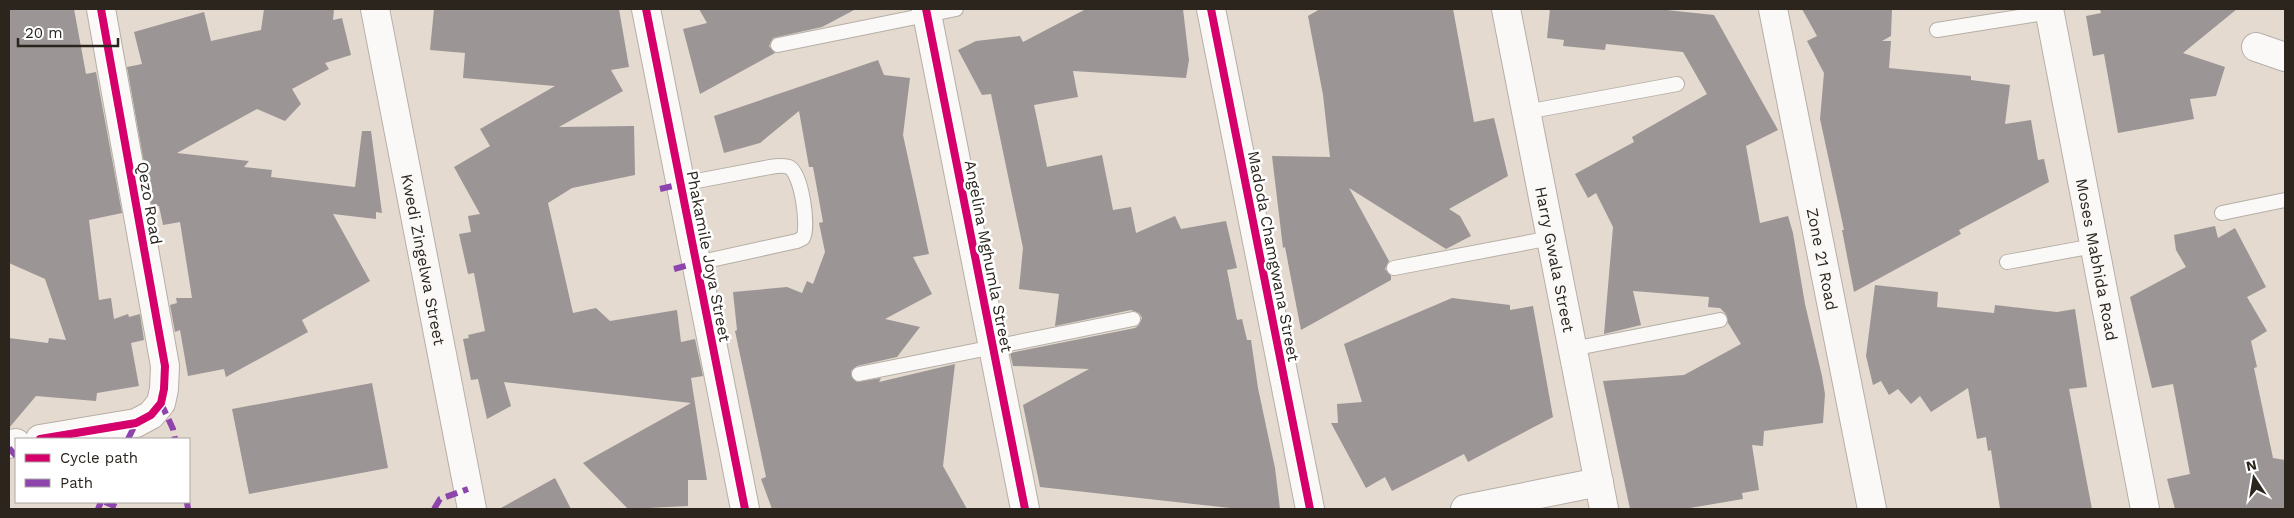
<svg xmlns="http://www.w3.org/2000/svg" width="2294" height="518" font-family="'Work Sans',sans-serif">
  <rect width="100%" height="100%" fill="#e4dacf"/>
  <!-- building -->
  <g fill="#9b9595">
    <path d="M9 9H74L86 74 96 72 122 213 89 220 99 300 111 298 114 319 128 314 129 317 140 314 144 340 131 343 139 386 97 393 96 401 36 396 9 428V338L48 343 49 338 66 340 45 279 9 263Z"/>
    <path d="M264 9H334L333 20 342 18 351 55 325 63 329 69 292 89 301 104 285 121 257 109 177 153 249 161 244 167 272 170 271 177 355 187 362 131H371L382 213 376 212V219L333 214 370 281 302 320 308 332 226 377 224 369 188 376 180 330 175 332 170 305 177 303 176 298H192L180 222 163 225 159 206 152 208 127 67 142 64 134 32 204 12 211 41 261 30Z"/>
    <path d="M434 9H619L629 67 611 70 623 91 559 127 634 126 635 175 572 188 548 203 573 313 596 308 610 321 677 310 681 342 695 339 703 376 691 378 707 480H688V506L628 509 583 463 691 403 504 382 511 406 487 419 478 379 471 380 463 339 469 338 468 335 485 331 474 273 468 274 459 234 471 232 468 216 480 214 454 167 490 146 480 129 555 86 463 78 465 53 430 50Z"/>
    <path d="M699 9H856L822 27 773 38 769 46 775 53 700 94 683 29 707 23Z"/>
    <path d="M1086 9H1183L1189 60 1186 78 1073 71 1078 97 1034 105 1047 167 1102 155 1113 210 1131 207 1136 233 1175 216 1181 229 1226 221 1237 268 1227 270 1237 320 1242 319 1247 340H1251L1258 388 1275 468 1280 509H1239L1040 487 1023 405 1089 369 1013 366 1010 353 1135 328 1139 325 1142 318 1139 313 1131 310 1055 326 1059 294 1019 289 1023 248 991 94 982 95 958 50 976 41 1020 36 1023 42Z"/>
    <path d="M1320 9H1453L1474 122 1494 118 1508 176 1449 209 1460 216 1471 236 1446 249 1349 188 1389 261 1385 269 1391 276V280L1301 330 1285 247 1283 248 1272 156 1330 157 1323 95 1308 16Z"/>
    <path d="M1550 9H1657L1714 15 1778 130 1746 146 1760 223 1788 216 1793 233 1805 304 1822 376 1825 394 1823 423 1764 431 1763 446 1752 445 1759 490 1742 493 1743 499 1684 509H1630L1603 381 1684 375 1741 344 1728 323 1726 314 1720 308 1708 307 1709 297 1633 291 1641 325 1604 334 1613 227 1596 193 1588 198 1575 174 1634 142 1632 137 1707 94 1683 52 1606 44 1605 50 1563 46 1564 40 1547 38Z"/>
    <path d="M1802 9H1892L1891 36 1882 41H1891L1889 68 1971 76V80L2010 85 2005 124 2031 120 2038 160 2044 159 2049 182 1959 230 1961 234 1854 292 1842 230H1844L1820 119 1824 73 1807 41 1817 36Z"/>
    <path d="M2100 9H2237L2183 53 2225 67 2216 96 2190 99 2194 119 2118 133 2104 54 2093 56 2086 16 2101 13Z"/>
    <path d="M878 60 884 75 910 78 903 135 929 254 913 257 932 294 885 319 920 327 897 357 857 366 851 371V376L857 382 881 378 879 382 955 364 943 466 967 509H772L761 479 766 477 735 331 737 330 733 292 787 287 802 293 807 281 813 284 825 252 819 223 823 222 813 167H809L799 111 760 143 724 153 714 116Z"/>
    <path d="M2215 226 2218 238 2235 228 2266 287 2247 297 2267 331 2251 341 2257 367 2254 368 2273 458 2285 460V509H2175L2167 479 2190 474 2173 384 2152 388 2130 297 2186 267 2176 250 2174 235Z"/>
    <path d="M1875 285 1938 292 1937 307 1994 313 1995 305 2057 312 2075 309 2087 387 2069 389 2092 509H2000L1991 450 1988 451 1986 437 1977 439 1968 388 1931 412 1920 396 1911 404 1898 389 1889 395 1881 381 1873 385 1866 356Z"/>
    <path d="M1452 298 1510 305V310L1533 306 1553 417 1468 462 1464 454 1392 491 1385 477 1366 488 1331 423H1338L1337 404 1362 402 1344 344Z"/>
    <path d="M372 383 388 468 249 494 232 409Z"/>
    <path d="M555 478 571 509H499Z"/>
  </g>
  <g fill="none" stroke-linecap="round" stroke-linejoin="round">
    <!-- service casing -->
    <g stroke="#b6afa6" stroke-width="16">
      <g id="service">
        <path d="M1937 30 2050 12"/>
        <path d="M778 45 956 9"/>
        <path d="M1526 112 1677 84"/>
        <path d="M681 184 770 167C776 166 784 165 789 167 802 174 809 227 803 238L797 241 697 263"/>
        <path d="M2222 213 2285 200"/>
        <path d="M2007 262 2094 246"/>
        <path d="M1394 268 1551 238"/>
        <path d="M1572 349 1720 320"/>
        <path d="M859 374 1133 319"/>
      </g>
    </g>
    <!-- minor casing -->
    <g stroke="#b6afa6" stroke-width="30">
      <g id="minor">
        <path id="s1" d="M375 9 472 509"/>
        <path d="M646 9 745 509"/>
        <path d="M926 9 1025 509"/>
        <path d="M1211 9 1310 509"/>
        <path id="s2" d="M1506 9 1604 509"/>
        <path id="s3" d="M1773 9 1872 509"/>
        <path id="s4" d="M2049 9 2145 509"/>
        <path d="M2256 47 2285 57"/>
        <path d="M40 439 136 423 151 415 161 403 164 389 165 366 101 9"/>
        <path d="M9 444 16 443"/>
        <path d="M1465 509 1599 482"/>
      </g>
    </g>
    <!-- service -->
    <use href="#service" stroke="#fbf9f8" stroke-width="14"/>
    <!-- minor -->
    <use href="#minor" stroke="#fbf9f8" stroke-width="28"/>
    <!-- quiet -->
    <g stroke="#8e44ad" stroke-width="6" stroke-dasharray="12 6" stroke-linecap="butt">
      <path d="M660 189 681 184"/>
      <path d="M674 269 697 263"/>
      <path d="M161 403 173 429 175 439"/>
      <path d="M128 439 136 423"/>
      <path d="M9 448 16 456"/>
      <path d="M105 502 121 509"/>
      <path d="M187 502 188 509"/>
      <path d="M98 509 101 502"/>
      <path d="M434 509 440 499 468 489"/>
    </g>
    <!-- cycleway casing -->
    <g stroke="#fff" stroke-width="11">
      <g id="cycleway">
        <path d="M646 9 745 509"/>
        <path d="M926 9 1025 509"/>
        <path d="M1211 9 1310 509"/>
        <path d="M40 439 136 423 151 415 161 403 164 389 165 366 101 9"/>
      </g>
    </g>
    <!-- cycleway -->
    <use href="#cycleway" stroke="#d6006c" stroke-width="8"/>
  </g>
  <g text-anchor="middle" stroke-width="5" stroke-linejoin="round" paint-order="stroke">
    <!-- street labels -->
    <g font-size="16" fill="#2b251e" stroke="#fff">
      <text transform="translate(150 203) rotate(80)" y="6">Qezo Road</text>
      <text transform="translate(709 256) rotate(79)" y="6">Phakamile Joya Street</text>
      <text transform="translate(989 256) rotate(79)" y="6">Angelina Mghumla Street</text>
      <text transform="translate(1274 256) rotate(79)" y="6">Madoda Chamgwana Street</text>
      <text dy="6" stroke="none"><textPath href="#s1" startOffset="255">Kwedi Zingelwa Street</textPath></text>
      <text dy="6" stroke="none"><textPath href="#s2" startOffset="255">Harry Gwala Street</textPath></text>
      <text dy="6" stroke="none"><textPath href="#s3" startOffset="255">Zone 21 Road</textPath></text>
      <text dy="6" stroke="none"><textPath href="#s4" startOffset="255">Moses Mabhida Road</textPath></text>
    </g>
  </g>
  <!-- border -->
  <rect width="2294" height="518" fill="none" stroke="#2b251e" stroke-width="20"/>
  <!-- legend -->
  <rect x="15" y="438" width="175" height="65" fill="#ffffff" stroke="#aaa8a5"/>
  <rect x="25" y="454" width="25" height="8" fill="#d6006c" stroke="#aaa8a5"/>
  <text x="60" y="463" font-size="15" fill="#2b251e">Cycle path</text>
  <rect x="25" y="479" width="25" height="8" fill="#8e44ad" stroke="#aaa8a5"/>
  <text x="60" y="488" font-size="15" fill="#2b251e">Path</text>
  <!-- north arrow -->
  <g transform="translate(2254 478) rotate(348)" stroke="#ffffff" stroke-width="4" paint-order="stroke">
  <path d="M0-4L9 19L0 12L-9 19Z" fill="#2b251e"/>
  <text y="-8" font-size="14" font-weight="bold" text-anchor="middle" fill="#2b251e">N</text>
  </g>
  <!-- scale -->
  <path d="M18 38v8h100v-8" fill="none" stroke="#2b251e" stroke-width="2.5"/>
  <text x="25" y="38" font-size="15" fill="#2b251e" stroke="#ffffff" stroke-width="4" paint-order="stroke">20 m</text>
</svg>
